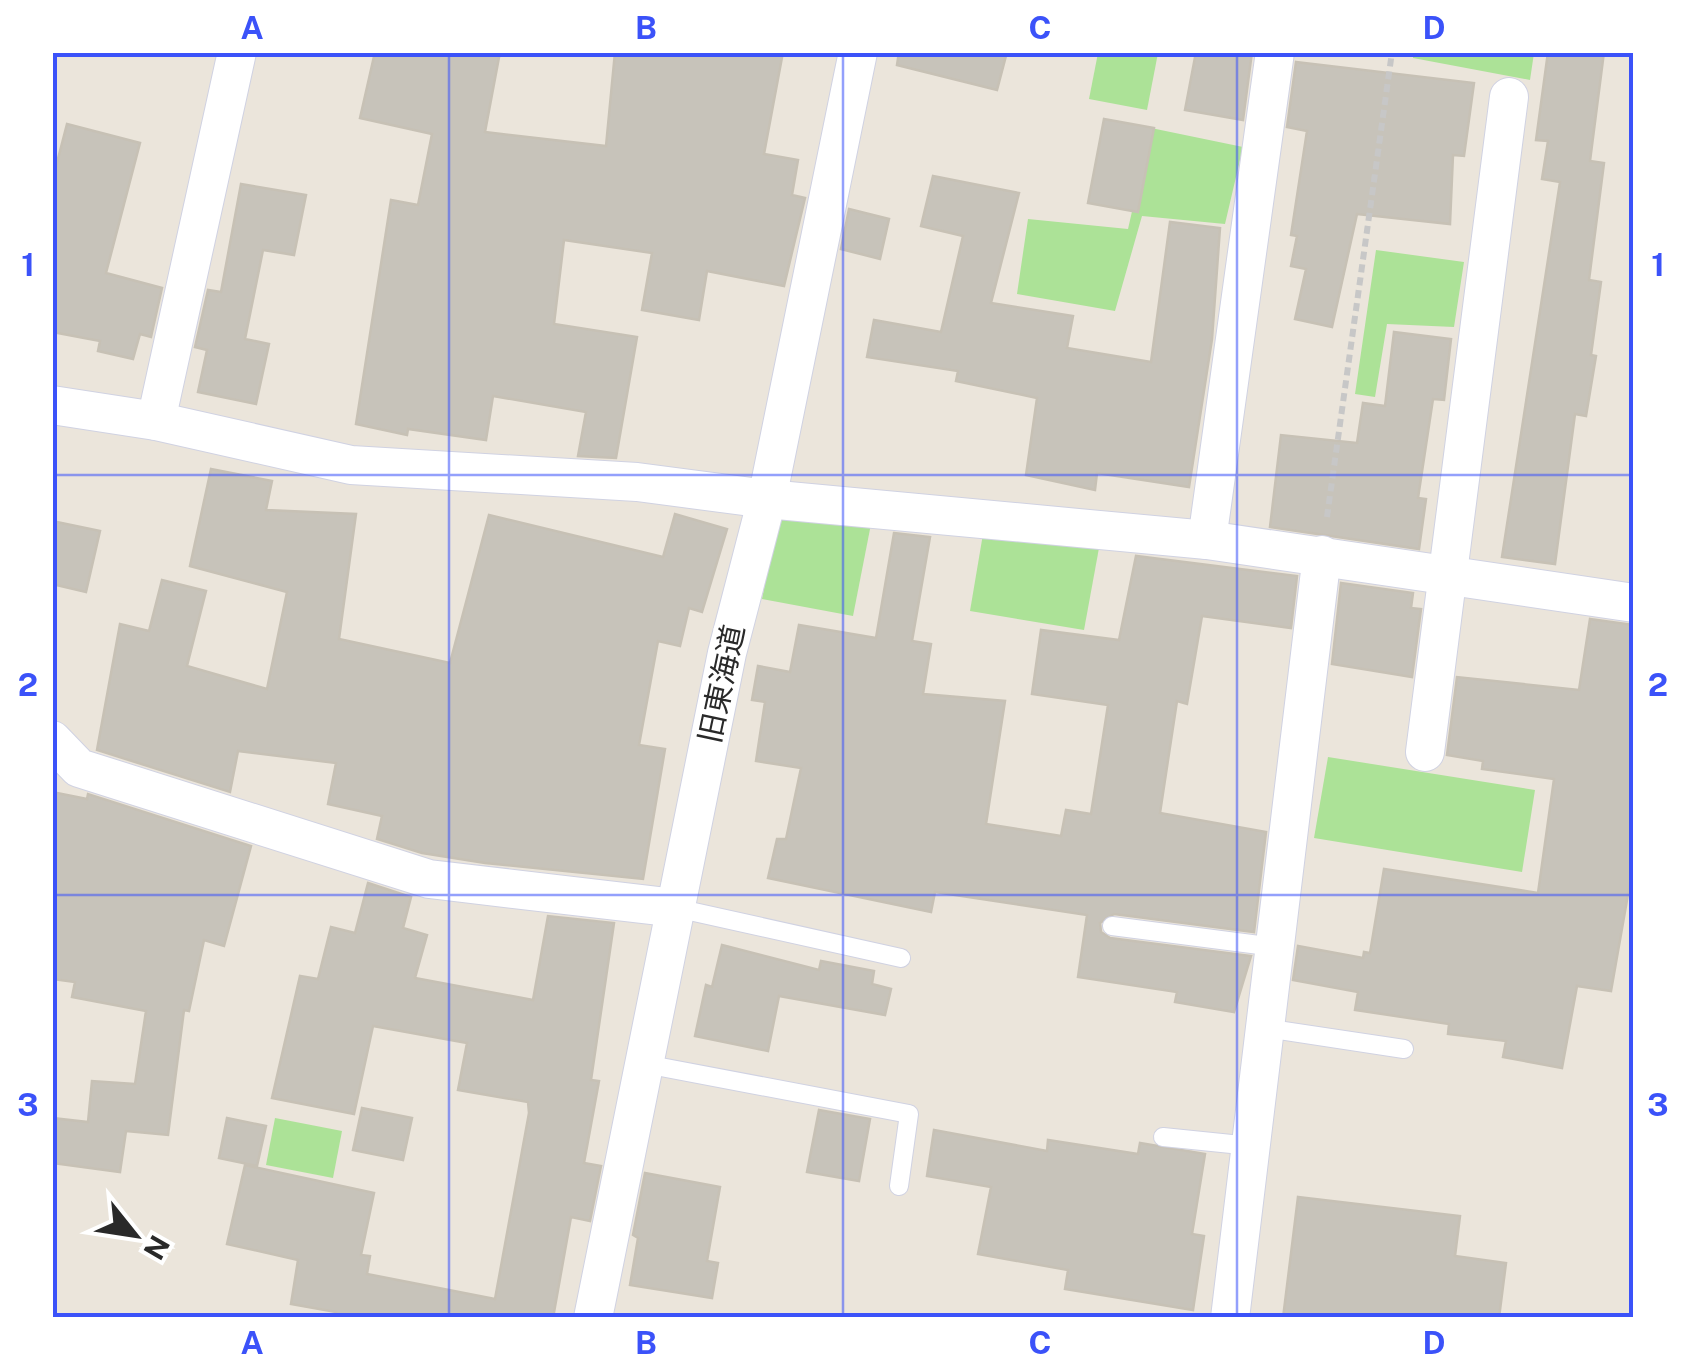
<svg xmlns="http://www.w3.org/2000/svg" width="1686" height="1370" font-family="'Public Sans','Noto Sans JP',sans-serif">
  <rect width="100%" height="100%" fill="#ebe5db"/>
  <!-- green -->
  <g fill="#ace297">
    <path d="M1098 53H1158L1147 110 1089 99Z"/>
    <path d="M1413 53V52L1534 53 1530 80 1413 58Z"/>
    <path d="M1151 128 1243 147 1225 224 1142 216 1115 311 1017 294 1028 219 1128 229Z"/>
    <path d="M1376 250 1464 262 1454 327 1387 324 1375 397 1355 394Z"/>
    <path d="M780 507 871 524 853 616 762 599Z"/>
    <path d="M984 528 1099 548 1084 630 970 611Z"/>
    <path d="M1328 757 1535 790 1522 872 1314 838Z"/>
    <path d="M275 1118 342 1131 333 1178 266 1165Z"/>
  </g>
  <!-- building -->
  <g fill="#c7c3ba" stroke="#c7c1b5" stroke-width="2.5">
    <path d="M375 52H500L485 132 606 146 615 52H783L764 154 798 160 792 195 805 198 784 286 707 271 699 320 642 310 652 253 564 240 554 324 637 337 616 458 578 456 586 412 493 396 486 440 408 429 407 435 356 424 391 200 418 205 432 134 360 118Z"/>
    <path d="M899 52H1007L997 90 897 65Z"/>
    <path d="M1196 52H1252L1243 120 1185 110Z"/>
    <path d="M1548 52H1604L1590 161 1604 163 1589 280 1601 282 1591 355 1596 356 1586 416 1575 414 1555 564 1502 557 1560 182 1542 179 1548 141 1536 140Z"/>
    <path d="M1296 62 1474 83 1464 156 1453 155 1450 224 1357 214 1332 327 1295 319 1306 269 1291 266 1297 236 1291 235 1307 131 1287 127Z"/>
    <path d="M1104 119 1154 128 1138 212 1088 203Z"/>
    <path d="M67 124 140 143 106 273 162 288 151 337 140 334 133 359 98 351 100 341 52 332V182Z"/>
    <path d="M933 176 1019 193 991 303 1073 316 1067 348 1151 362 1170 222 1220 228 1212 339 1189 487 1097 473 1095 490 1026 475 1037 398 956 381 958 371 867 357 874 320 941 332 963 236 921 226Z"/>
    <path d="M241 184 306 195 294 255 263 250 245 339 269 344 256 404 198 392 207 350 195 347 208 290 221 292Z"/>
    <path d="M849 209 889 219 880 259 841 249Z"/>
    <path d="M1394 332 1451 339 1444 400 1433 399 1418 498 1426 499 1419 549 1270 527 1281 435 1357 443 1363 403 1385 406Z"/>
    <path d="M211 469 272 481 266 510 356 514 339 639 450 663 489 515 663 557 675 514 727 529 702 612 689 608 680 646 658 641 639 745 665 749 643 879 485 863 422 853 377 839 382 816 328 804 336 763 238 751 230 792 97 750 120 624 149 631 162 580 206 591 187 666 267 689 287 592 190 566Z"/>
    <path d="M52 521 100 531 86 592 52 584Z"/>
    <path d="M894 533 930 537 912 641 931 644 923 694 1005 701 986 824 1061 836 1066 810 1091 814 1108 705 1032 694 1041 630 1119 640 1136 556 1297 576 1291 628 1202 616 1187 704 1177 701 1160 813 1266 832 1254 932 1114 914 1100 923 1101 932 1110 938 1251 956 1234 1012 1175 1002 1177 992 1078 977 1087 915 935 892 931 912 768 878 777 839H786L801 768 756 761 765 702 752 700 758 666 790 672 799 625 876 638Z"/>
    <path d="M1341 583 1413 593 1411 608 1421 609 1412 677 1332 664Z"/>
    <path d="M1590 619 1634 625V883H1630L1611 991 1577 986 1562 1068 1503 1057 1506 1041 1448 1034 1449 1024 1355 1010 1358 992 1293 980 1298 946 1363 958 1364 952 1370 953 1384 869 1538 893 1554 779 1482 769 1483 761 1447 755 1457 677 1579 690Z"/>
    <path d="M52 792 87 799 88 794 251 846 224 946 204 940 189 1011 184 1010 168 1135 126 1131 120 1172 52 1163V1118L88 1122 92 1081 135 1084 146 1011 72 997 75 982 52 979Z"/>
    <path d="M368 883 411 897 403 928 427 935 415 978 533 1000 548 916 614 923 591 1080 599 1081 584 1163 601 1166 590 1221 571 1217 553 1318H335L336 1312 291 1304 298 1260 227 1244 245 1165 374 1193 361 1255 370 1256 367 1274 495 1299 529 1113 528 1102 458 1090 467 1043 373 1026 354 1114 272 1098 300 976 318 979 331 927 355 933Z"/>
    <path d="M722 945 819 970 821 961 874 971 872 984 891 989 885 1015 779 996 768 1051 695 1036 706 985 712 987Z"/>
    <path d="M362 1108 412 1118 403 1160 353 1150Z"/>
    <path d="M819 1110 870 1119 859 1181 807 1172Z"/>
    <path d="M227 1118 266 1126 257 1166 219 1158Z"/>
    <path d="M934 1130 1047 1151 1048 1140 1138 1154 1140 1143 1205 1154 1192 1234 1204 1236 1193 1310 1065 1289 1068 1270 978 1254 991 1187 927 1176Z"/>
    <path d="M645 1173 720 1187 707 1261 718 1263 712 1298 630 1285 638 1238 633 1235Z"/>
    <path d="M1298 1197 1460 1216 1455 1256 1506 1263 1499 1318H1283Z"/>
  </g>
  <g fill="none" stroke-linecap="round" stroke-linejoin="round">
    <!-- lane casing -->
    <g stroke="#d0d2e2" stroke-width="20">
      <g id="lane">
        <path d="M676 908 901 958"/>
        <path d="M1112 926 1275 947"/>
        <path d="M1265 1028 1404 1049"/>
        <path d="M645 1064 909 1114 899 1186"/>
        <path d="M1163 1137 1251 1146"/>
      </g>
    </g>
    <!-- street casing -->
    <g stroke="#d0d2e2" stroke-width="40">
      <g id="street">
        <path d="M52 405 156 421 351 465 637 482 767 499 1207 540 1634 603"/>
        <path d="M156 421 237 52"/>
        <path d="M1207 540 1275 52"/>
        <path d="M52 740 79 768 429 879 676 908"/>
        <path d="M1425 752 1509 97"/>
        <path d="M593 1318 727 653 767 499 858 52"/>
        <path d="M1230 1318 1322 555"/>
      </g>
    </g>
    <!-- path -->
    <path stroke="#c7c7c7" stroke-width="6" stroke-dasharray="8 5" stroke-linecap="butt" d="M1327 517 1392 52"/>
    <!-- lane -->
    <use href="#lane" stroke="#fff" stroke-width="18"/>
    <!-- street -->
    <use href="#street" stroke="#fff" stroke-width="38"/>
  </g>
  <!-- grid -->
  <path fill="none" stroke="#3b52f9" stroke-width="2.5" stroke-opacity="0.55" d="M449 52V1318M843 52V1318M1237 52V1318M52 475H1634M52 895H1634"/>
  <g text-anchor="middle" stroke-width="9" stroke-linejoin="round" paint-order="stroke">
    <!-- street labels -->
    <g font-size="30" fill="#292929" stroke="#fff">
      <text transform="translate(722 684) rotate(-78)" y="10">旧東海道</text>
    </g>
  </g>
  <!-- border -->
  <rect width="1686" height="1370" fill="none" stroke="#ffffff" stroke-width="110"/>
  <!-- north arrow -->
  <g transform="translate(135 1235) rotate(120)" stroke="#ffffff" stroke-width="8" paint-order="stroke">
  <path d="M0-8L18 38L0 25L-18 38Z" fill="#292929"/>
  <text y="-15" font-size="28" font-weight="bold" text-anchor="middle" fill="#292929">N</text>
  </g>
  <rect x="55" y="55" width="1576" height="1260" fill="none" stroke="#3b52f9" stroke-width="4"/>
  <g font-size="32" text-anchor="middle" font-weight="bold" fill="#3b52f9">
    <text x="252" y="39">A</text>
    <text x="646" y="39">B</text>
    <text x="1040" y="39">C</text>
    <text x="1434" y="39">D</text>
    <text x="28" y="276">1</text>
    <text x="1658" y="276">1</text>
    <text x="28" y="696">2</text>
    <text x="1658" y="696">2</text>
    <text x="28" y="1116">3</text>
    <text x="1658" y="1116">3</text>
    <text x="252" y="1354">A</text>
    <text x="646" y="1354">B</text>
    <text x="1040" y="1354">C</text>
    <text x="1434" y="1354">D</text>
  </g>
</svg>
